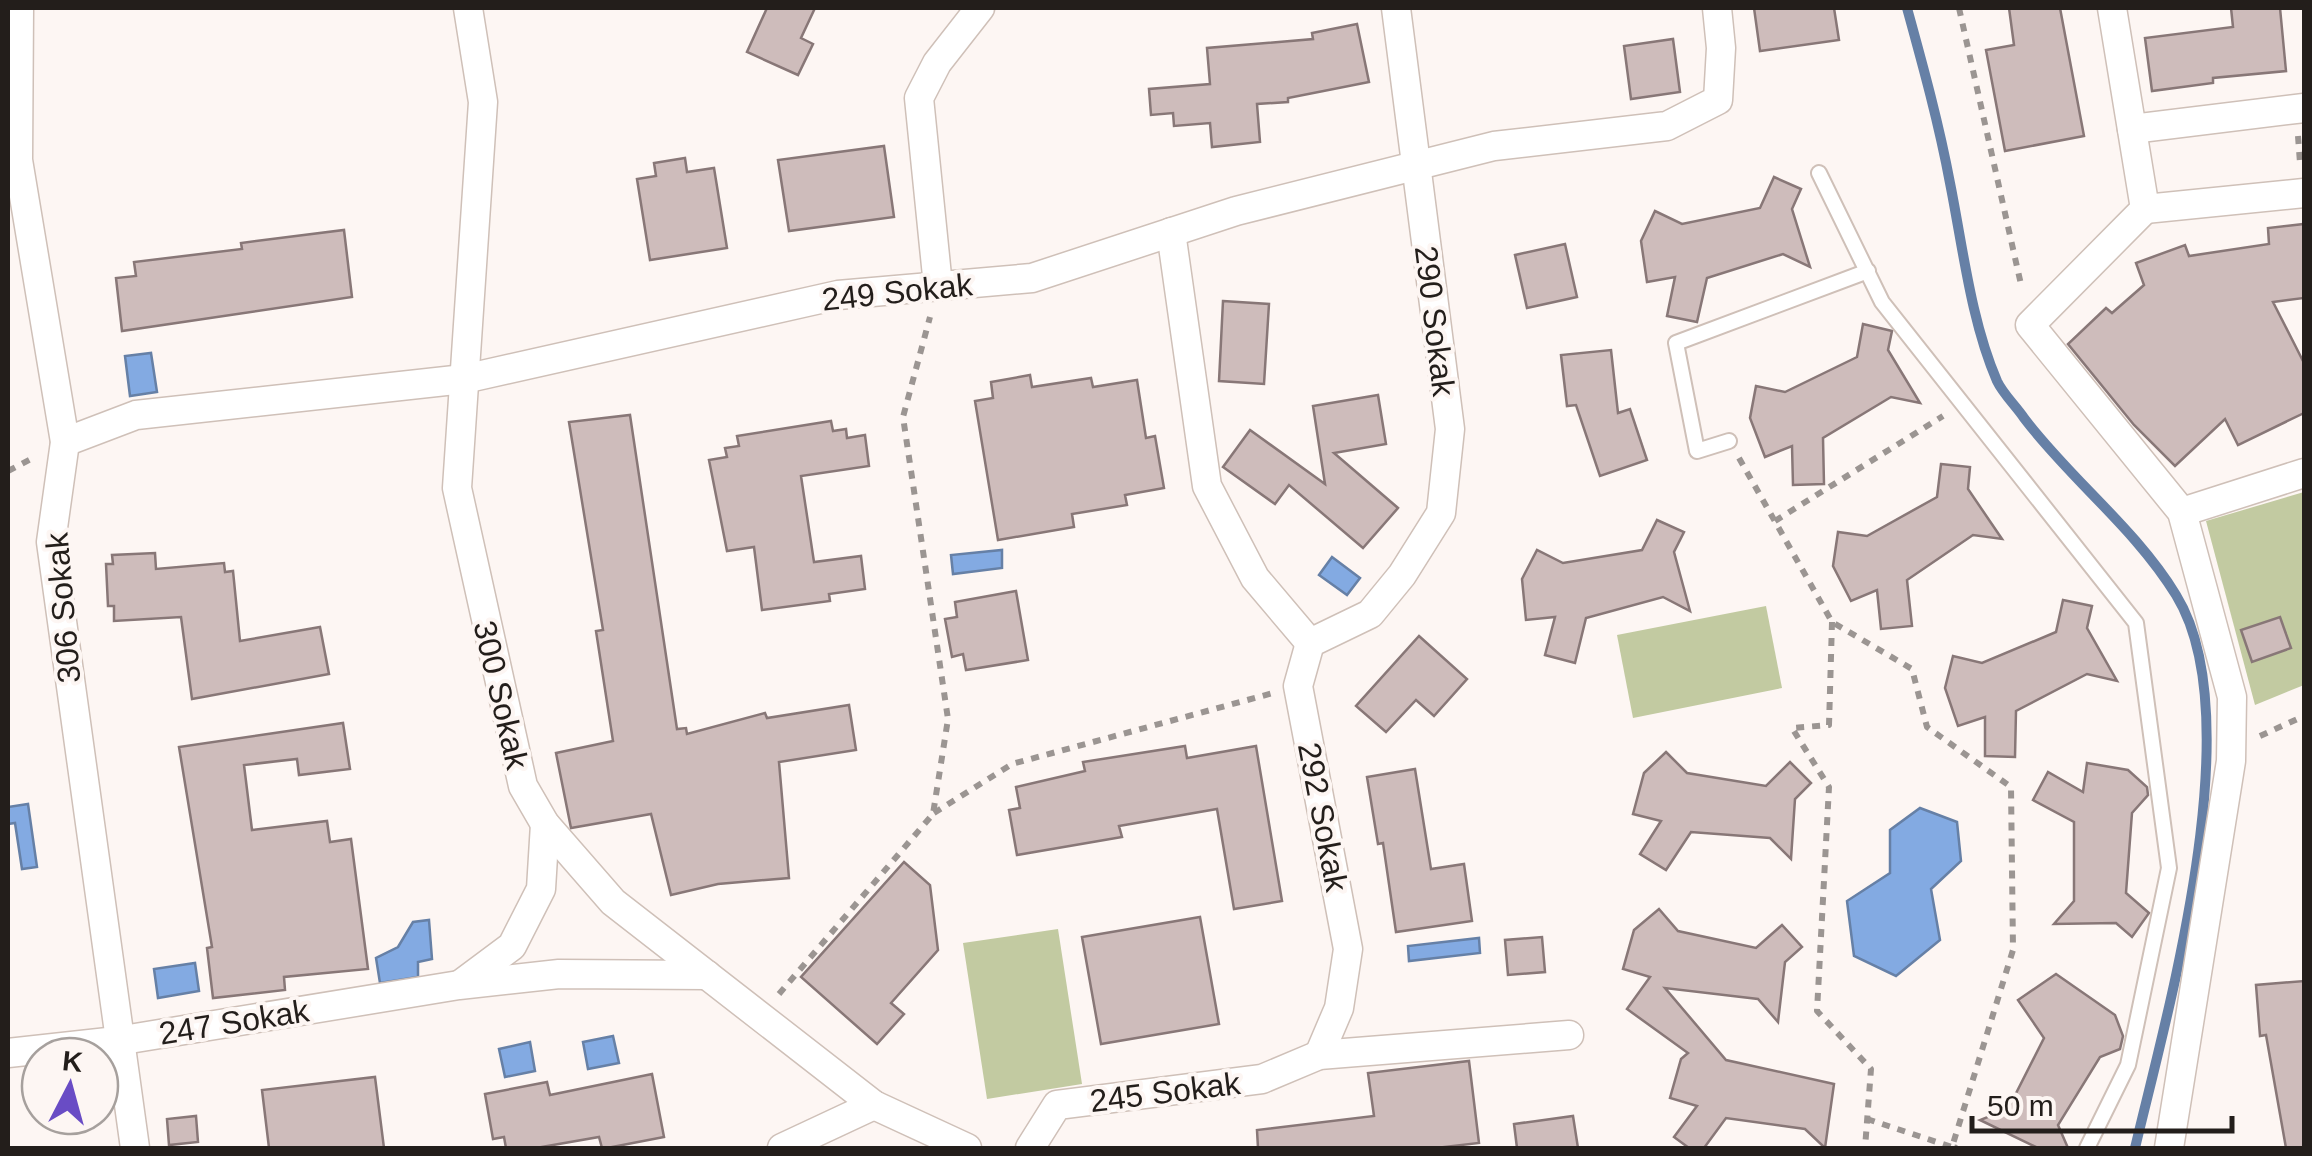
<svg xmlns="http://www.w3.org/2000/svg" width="2312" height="1156" font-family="Arial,sans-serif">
  <rect width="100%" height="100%" fill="#fdf6f3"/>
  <!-- green -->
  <g fill="#c2caa1">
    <path d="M2304 492V685L2255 705 2206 521Z"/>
    <path d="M1766 606 1782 688 1633 718 1617 635Z"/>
    <path d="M1058 929 1082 1084 987 1099 963 943Z"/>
  </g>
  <!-- water -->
  <g fill="#83aae2" stroke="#6680a6" stroke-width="2.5">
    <path d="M151 353 157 392 130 396 125 356Z"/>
    <path d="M1002 550V568L953 574 951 555Z"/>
    <path d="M1332 557 1360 578 1347 595 1319 575Z"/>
    <path d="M28 804 37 867 22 869 15 823 8 824V807Z"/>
    <path d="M1920 808 1957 822 1961 861 1931 889 1940 940 1896 976 1854 956 1847 901 1890 873V830Z"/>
    <path d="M429 920 432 959 418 962V977L380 983 376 958 398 947 413 922Z"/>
    <path d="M1479 938 1480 953 1409 961 1408 946Z"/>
    <path d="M195 963 199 991 158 998 154 969Z"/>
    <path d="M613 1036 619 1063 588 1069 583 1042Z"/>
    <path d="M530 1042 535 1071 505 1077 499 1049Z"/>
  </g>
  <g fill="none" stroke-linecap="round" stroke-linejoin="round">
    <!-- stream -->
    <path stroke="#6680a6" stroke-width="10" d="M1907 8C1923 66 1939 124 1950 183 1963 248 1971 321 1997 381 2003 394 2016 406 2024 418 2071 480 2135 528 2176 595 2252 718 2167 1013 2135 1148"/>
  </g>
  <!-- building -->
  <g fill="#cebcbb" stroke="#877" stroke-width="2.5">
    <path d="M767 8H815L801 38 813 44 798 75 747 52Z"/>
    <path d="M1754 8H1834L1839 40 1760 51Z"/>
    <path d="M2009 8H2060L2084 136 2005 151 1986 50 2014 45Z"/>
    <path d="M2231 8H2280L2286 71 2213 78V83L2152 91 2145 38 2233 27Z"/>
    <path d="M1357 24 1369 82 1288 98V102L1257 104 1260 142 1212 147 1210 123 1174 126 1173 113 1151 115 1149 89 1210 84 1207 48 1313 39 1312 33Z"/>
    <path d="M1673 39 1680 92 1631 99 1624 46Z"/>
    <path d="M884 146 894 217 789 231 778 160Z"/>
    <path d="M685 158 687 172 714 168 727 248 650 260 637 179 656 176 654 163Z"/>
    <path d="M1774 177 1801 189 1792 209 1810 267 1783 254 1707 278 1697 322 1667 316 1675 277 1647 282 1641 241 1655 211 1682 224 1760 208Z"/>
    <path d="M2304 224V298L2273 302 2304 363V413L2238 445 2225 419 2175 466 2134 425 2068 344 2106 308 2112 313 2144 285 2136 263 2185 245 2189 256 2269 244 2268 228Z"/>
    <path d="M344 230 352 297 122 331 116 278 136 276 134 262 242 249 241 243Z"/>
    <path d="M1565 244 1577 297 1527 308 1515 255Z"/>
    <path d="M1223 301 1269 304 1264 384 1219 381Z"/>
    <path d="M1863 324 1892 331 1888 350 1920 403 1891 397 1823 438 1824 484 1793 485 1792 446 1765 457 1750 418 1756 386 1785 392 1857 357Z"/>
    <path d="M1611 350 1618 413 1630 409 1647 460 1600 476 1576 405 1567 406 1561 355Z"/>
    <path d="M1030 375 1032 387 1091 378 1093 387 1137 380 1146 438 1155 436 1164 488 1125 495 1127 505 1072 514 1074 527 998 540 975 401 993 398 991 382Z"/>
    <path d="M1378 395 1386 444 1334 453 1398 508 1363 548 1289 485 1275 504 1223 467 1250 430 1325 484 1313 406Z"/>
    <path d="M630 415 677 729 686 728 687 734 765 713 767 718 849 705 856 750 779 762 789 878 718 884 671 895 651 814 571 828 556 753 613 741 596 631 603 630 569 422Z"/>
    <path d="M831 421 833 431 846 429 847 438 865 435 869 466 801 476 814 562 861 556 865 589 829 594 830 601 762 610 754 547 727 551 709 460 727 457 725 448 739 446 737 436Z"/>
    <path d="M1941 464 1970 467 1968 489 2002 539 1973 535 1907 580 1912 626 1881 629 1877 590 1851 601 1833 566 1838 532 1867 536 1937 497Z"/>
    <path d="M1657 520 1684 532 1674 552 1690 611 1663 597 1586 618 1575 663 1545 655 1555 617 1526 620 1522 579 1537 550 1563 563 1642 550Z"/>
    <path d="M155 553 156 569 224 563 225 572 233 571 240 641 320 627 329 674 192 699 181 617 114 621V606H108L106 564H113L112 555Z"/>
    <path d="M1016 591 1028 660 966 670 963 654 952 657 945 619 957 617 955 602Z"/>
    <path d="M2063 600 2092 606 2087 628 2117 681 2087 674 2016 711 2015 757 1985 756V717L1958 726 1945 688 1953 656 1982 663 2056 632Z"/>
    <path d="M2280 617 2291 648 2252 662 2241 630Z"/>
    <path d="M1419 636 1467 679 1434 716 1416 700 1386 732 1356 706Z"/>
    <path d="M343 723 350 769 299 775 297 759 244 765 252 830 327 821 330 842 351 839 368 969 284 977 285 990 213 998 207 948 212 947 179 747Z"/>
    <path d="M1185 746 1187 758 1256 746 1282 901 1234 909 1217 809 1119 826 1122 837 1017 855 1009 810 1020 808 1016 787 1085 771 1083 762Z"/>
    <path d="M1666 752 1687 773 1766 786 1790 762 1811 783 1795 799 1791 859 1770 838 1691 832 1666 870 1640 854 1661 821 1633 814 1644 773Z"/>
    <path d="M2087 763 2128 770 2147 787 2148 795 2132 813 2126 893 2149 913 2132 937 2116 923 2054 924 2074 901V822L2033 800 2048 772 2083 792Z"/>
    <path d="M1415 769 1431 869 1464 864 1472 921 1396 932 1383 843 1378 844 1367 777Z"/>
    <path d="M904 862 930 885 938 950 891 1003 904 1014 877 1044 801 977Z"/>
    <path d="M1659 909 1678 931 1756 948 1782 925 1802 947 1785 962 1778 1022 1758 999 1665 988 1726 1060 1834 1084 1825 1148 1805 1129 1726 1118 1704 1148H1689L1674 1137 1697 1106 1670 1098 1681 1059 1688 1053 1627 1009 1650 977 1623 969 1634 930Z"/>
    <path d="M1200 917 1219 1024 1101 1044 1082 937Z"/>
    <path d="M1542 937 1545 972 1508 975 1505 940Z"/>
    <path d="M2056 974 2115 1015 2123 1036 2120 1049 2100 1057 2058 1125 2068 1148H2038L1980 1120 2008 1109 2044 1038 2018 1000Z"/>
    <path d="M2304 981V1148H2286L2266 1035 2260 1036 2256 985Z"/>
    <path d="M1469 1061 1479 1143 1436 1148H1258L1257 1130 1374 1116 1368 1073Z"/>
    <path d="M652 1074 664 1137 607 1148H602L599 1137 536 1148H506L504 1137 493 1139 485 1094 547 1082 550 1095Z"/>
    <path d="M375 1077 384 1148H269L262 1090Z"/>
    <path d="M196 1116 198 1142 169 1145 167 1119Z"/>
    <path d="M1573 1116 1578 1148H1517L1514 1124Z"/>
  </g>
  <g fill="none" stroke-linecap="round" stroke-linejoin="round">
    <!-- service casing -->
    <g stroke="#cfc0b8" stroke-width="18">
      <g id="service">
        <path d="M1819 173 1882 302 2136 623 2169 868 2128 1065 2087 1148"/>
        <path d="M1729 441 1697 451 1676 343 1868 271"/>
      </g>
    </g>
    <!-- minor casing -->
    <g stroke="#cfc0b8" stroke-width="31">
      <g id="minor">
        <path d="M19 8 18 160 65 442 51 542 135 1148"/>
        <path d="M468 8 483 102 457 488 523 786 545 824 613 902 874 1105 967 1148"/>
        <path d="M2112 8 2145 209 2030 325 2182 512 2232 697 2231 761 2169 1148"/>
        <path d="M2132 129 2304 108"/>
        <path d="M2145 209 2304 193"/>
        <path d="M1171 232 1207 486 1255 578 1310 643"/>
        <path d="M938 286 919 98 937 63 980 8"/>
        <path d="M65 442 136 415 464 379 838 295 1032 278 1236 211 1494 146 1667 126 1718 100 1721 48 1717 8"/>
        <path d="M2182 512 2304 473"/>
        <path d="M461 984 512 946 541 889 545 824"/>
        <path d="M8 1053 117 1041 459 985 559 974 707 975"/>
        <path d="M1319 1055 1339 1008 1348 949 1298 686 1310 643 1370 614 1402 575 1441 513 1450 429 1396 8"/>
        <path d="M782 1148 874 1105"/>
        <path d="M1030 1148 1057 1105 1262 1079 1319 1055 1569 1035"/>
      </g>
    </g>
    <!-- path -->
    <g stroke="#9b9592" stroke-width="6" stroke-dasharray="8 8" stroke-linecap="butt">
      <path d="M1959 8 2022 289"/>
      <path d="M2298 136 2300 163"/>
      <path d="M1739 458 1832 622 1912 669 1927 727 2011 787 2013 950 1952 1147 1957 1148"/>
      <path d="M8 471 33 458"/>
      <path d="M1775 521 1943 416"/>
      <path d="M1832 622 1829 725 1792 728 1829 787 1817 1011 1871 1069 1865 1148"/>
      <path d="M2260 736 2304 716"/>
      <path d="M934 813 1012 764 1273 693"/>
      <path d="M779 994 933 814 948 719 903 417 930 317"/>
      <path d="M1867 1119 1952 1147"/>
    </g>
    <!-- service -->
    <use href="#service" stroke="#fff" stroke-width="14"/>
    <!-- minor -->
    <use href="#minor" stroke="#fff" stroke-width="28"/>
  </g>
  <g text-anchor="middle" stroke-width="8" stroke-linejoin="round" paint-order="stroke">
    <!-- street labels -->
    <g font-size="32" fill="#231e1b" stroke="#fdf6f3">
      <text transform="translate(897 292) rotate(-6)" y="11">249 Sokak</text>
      <text transform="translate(1435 321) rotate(83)" y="11">290 Sokak</text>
      <text transform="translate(63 608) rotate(-95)" y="11">306 Sokak</text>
      <text transform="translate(501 695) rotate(77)" y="11">300 Sokak</text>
      <text transform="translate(1323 817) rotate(79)" y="11">292 Sokak</text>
      <text transform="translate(234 1022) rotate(-9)" y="11">247 Sokak</text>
      <text transform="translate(1165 1092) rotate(-7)" y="11">245 Sokak</text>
    </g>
  </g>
  <!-- border -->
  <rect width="2312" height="1156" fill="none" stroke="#231e1b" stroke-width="20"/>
  <!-- north arrow -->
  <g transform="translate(70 1086) rotate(6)"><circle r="48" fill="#fdf6f3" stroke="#a6a09d" stroke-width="2.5"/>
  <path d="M0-8L18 38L0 25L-18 38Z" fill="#694cc5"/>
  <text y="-15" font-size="28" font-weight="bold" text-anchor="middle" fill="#231e1b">K</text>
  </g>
  <!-- scale -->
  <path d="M1972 1116v15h260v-15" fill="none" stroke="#231e1b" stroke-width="5"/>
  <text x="1987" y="1116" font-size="30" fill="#231e1b" stroke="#fdf6f3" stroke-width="8" paint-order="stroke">50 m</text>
</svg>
